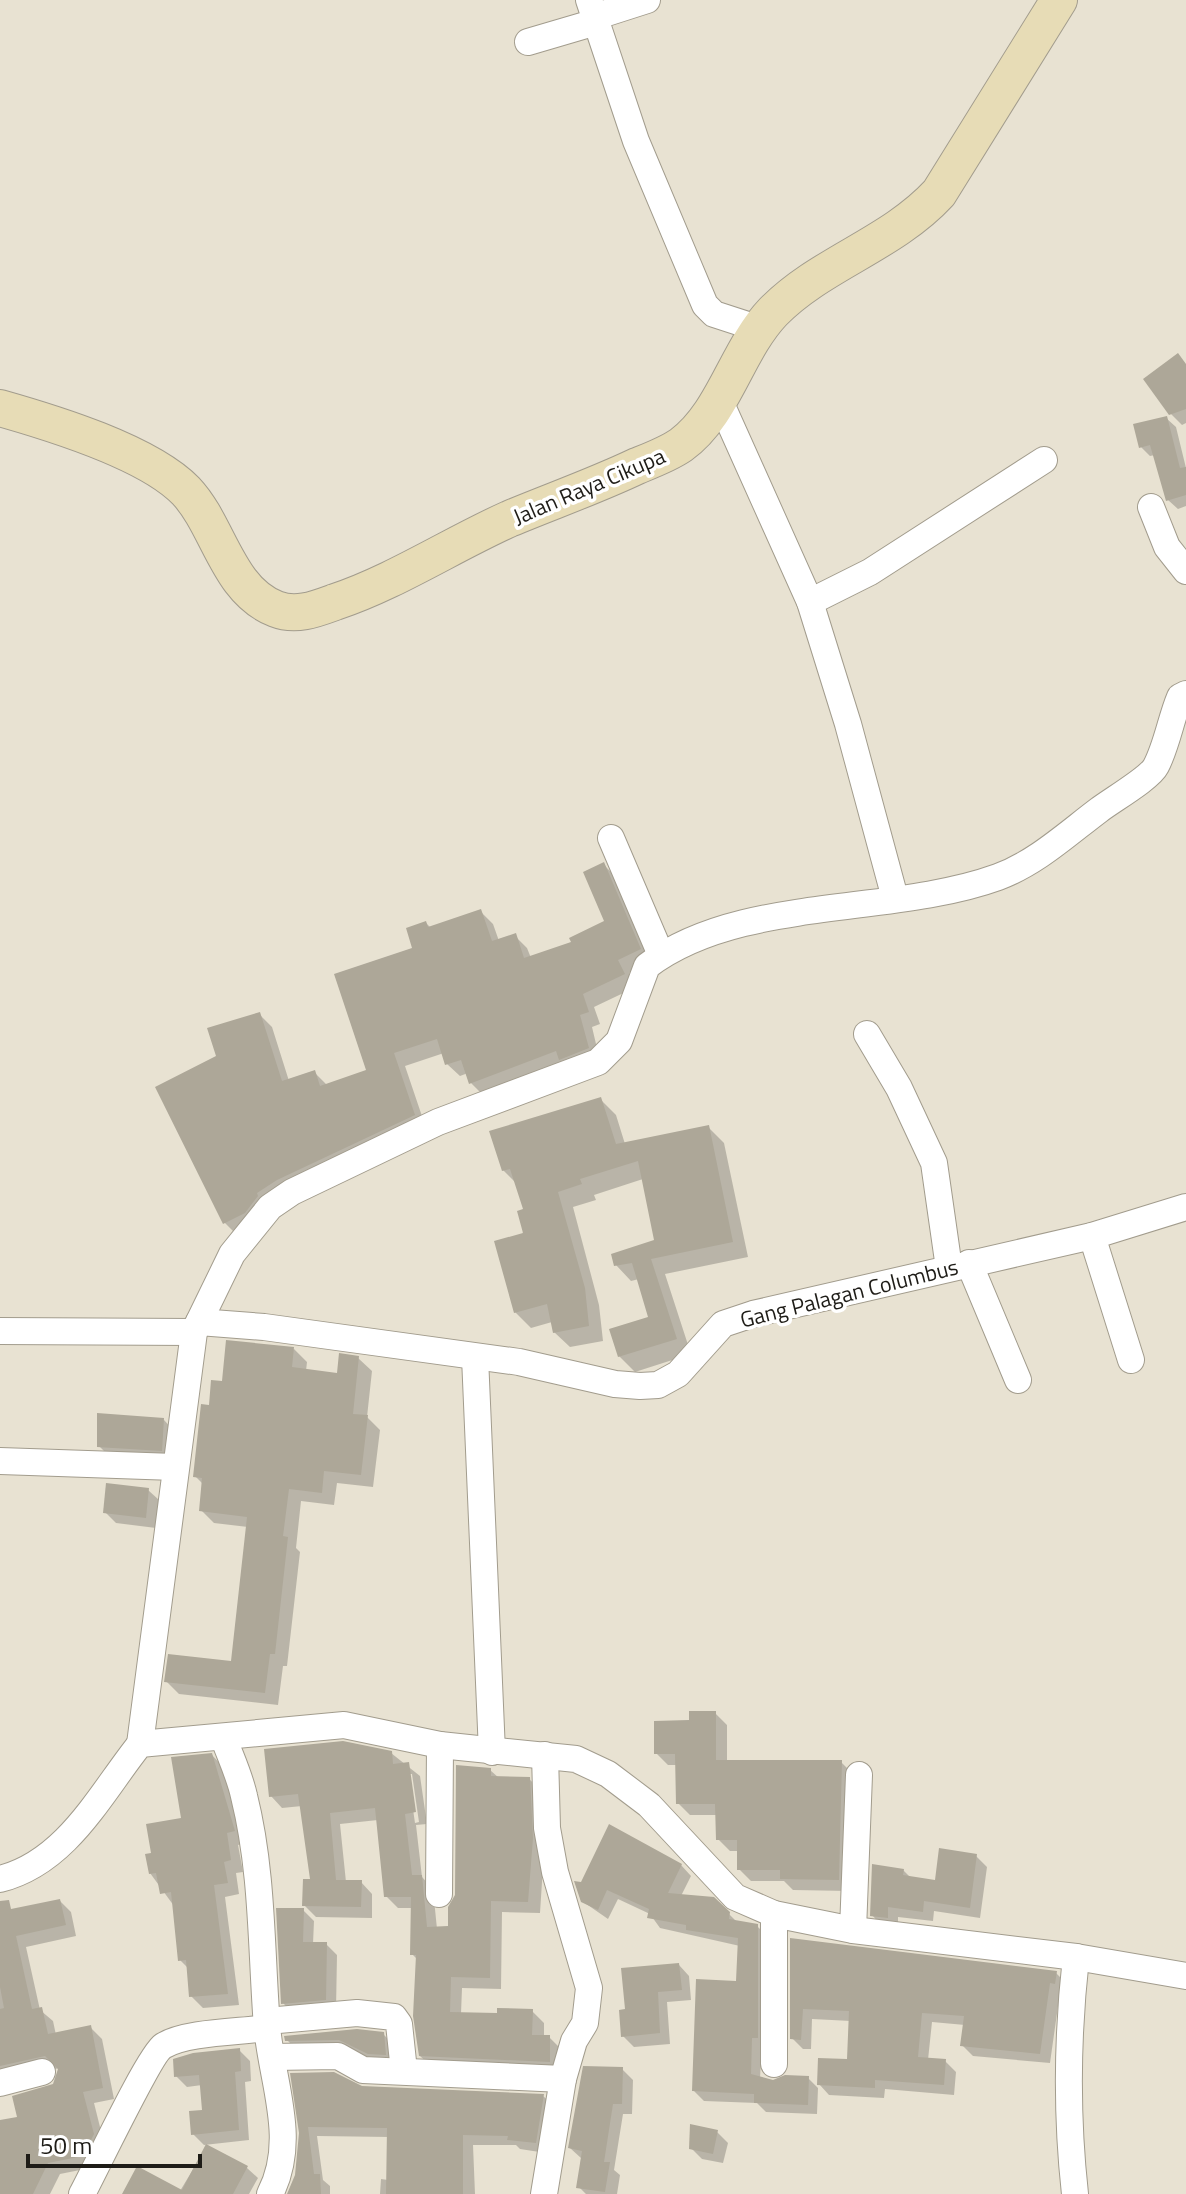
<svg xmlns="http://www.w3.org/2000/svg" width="1186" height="2194" font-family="'Titillium Web',sans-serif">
  <rect width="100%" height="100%" fill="#e8e2d2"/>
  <!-- shadow -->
  <g fill="#0003" fill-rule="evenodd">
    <path d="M1186 364V423L1182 425 1171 414Z"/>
    <path d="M1166 418 1176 427 1186 468V506L1178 509 1168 500 1155 455 1150 456 1141 447Z"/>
    <path d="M604 865 616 877 652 962 629 973 636 987 594 1007 600 1024 592 1027 600 1061 484 1096 471 1083 468 1073 460 1076 447 1064 444 1053 405 1066 426 1128 237 1235 224 1222 218 1057 259 1014 272 1027 289 1081 315 1073 327 1085 369 1071 426 923 431 928 480 911 493 924 499 941 515 936 527 948 531 958 574 943 606 922Z"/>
    <path d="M600 1099 616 1115 625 1144 708 1127 724 1143 748 1257 665 1274 691 1354 635 1372 619 1356 650 1318 639 1279 631 1281 616 1265 656 1242 643 1179 594 1195 596 1200 573 1207 599 1305 603 1341 570 1347 554 1332 552 1322 531 1328 515 1312 525 1211 517 1184 503 1170Z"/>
    <path d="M294 1349 307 1362 306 1371 339 1375 358 1358 372 1371 367 1417 380 1430 373 1487 337 1483 334 1505 301 1501 296 1548 300 1552 287 1666H283L278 1705 179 1694 166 1681 233 1663 248 1527 214 1523 201 1510 204 1485 195 1476 210 1407 224 1383Z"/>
    <path d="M164 1420 174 1431 172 1460 110 1457 99 1446Z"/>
    <path d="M148 1490 159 1500 156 1528 116 1523 105 1512Z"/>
    <path d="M715 1713 727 1725V1762H841L853 1774 850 1891 793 1890 784 1881H751L739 1869V1851H730L718 1839V1815H690L678 1803V1765H668L656 1753 691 1722Z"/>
    <path d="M391 1753 420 1776 427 1824 416 1825 422 1877 433 1889 437 1929 450 1928 490 1770 499 1778 529 1779 541 1790 544 1851 540 1913 502 1912 501 1989 462 1988 461 2014 499 2015 532 2011 544 2023V2037H549L561 2049V2073L432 2067 420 2056 418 1960 412 1954V1908H398L386 1896 378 1820 340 1824 346 1882H361L372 1894V1918L316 1917 304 1905 312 1881 302 1806 282 1808 271 1796ZM408 1774H412L419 1822 415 1823Z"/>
    <path d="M212 1755 224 1768 246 1843 238 1845 243 1872 236 1873 239 1894 225 1897 239 2005 203 2008 191 1996 189 1969 180 1960 174 1906 150 1873 153 1854 183 1820Z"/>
    <path d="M976 1856 987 1867 980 1918 934 1911 933 1921 898 1917V1928L882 1926 872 1915 903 1870 911 1878 937 1882Z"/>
    <path d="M681 1865 691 1876 681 1896 729 1914 738 1923 757 1926 768 1937 760 2078 773 2082 808 2078 818 2088 817 2114 766 2112 757 2103 704 2101 694 2091 738 1983 740 1946 660 1928 650 1914 618 1899 608 1919 582 1901 577 1883Z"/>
    <path d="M60 1901 71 1912 76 1936 26 1947 40 2010 53 2021 56 2035 91 2028 102 2039 114 2099 94 2103 105 2147 95 2167 60 2174 50 2194H0V2123L19 2119 54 2085 59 2068 0 2084V1914Z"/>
    <path d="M303 1910 314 1921 313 1944H326L337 1955 336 2010 294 2014 283 2003Z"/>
    <path d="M792 1940 1056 1973 1066 1983 1060 1992 1050 2063 973 2056 962 2045 965 2025 932 2022 928 2060 945 2061 956 2072 954 2095 885 2089 884 2098 829 2095 819 2084 849 2061 851 2021 812 2019 811 2049H803L792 2038Z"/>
    <path d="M679 1965 689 1976 691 2000 667 2002 670 2044 634 2047 623 2036 627 2011Z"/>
    <path d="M383 2034 394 2045 396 2065 298 2051 287 2040Z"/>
    <path d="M239 2050 250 2061 251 2081 245 2082 249 2140 204 2145 193 2134 204 2112 202 2085 187 2087 176 2076Z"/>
    <path d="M622 2069 633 2080 632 2114H623L614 2170 620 2175 617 2194H586L579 2187 581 2158 570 2148Z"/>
    <path d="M362 2088 543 2096 554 2106 546 2153 520 2149 516 2145H473L475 2194H380L381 2179 388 2180 389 2137 317 2136 323 2180 330 2186V2194H289L297 2175 301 2131Z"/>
    <path d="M717 2132 728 2143 723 2163 702 2159 691 2148Z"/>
    <path d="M207 2146 247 2168 258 2178 249 2194H125L180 2191Z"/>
  </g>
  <!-- building -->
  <g fill="#ada798">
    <path d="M1178 353 1186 364V409L1169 415 1143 379Z"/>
    <path d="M1167 416 1180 468 1186 467V495L1166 501 1150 445 1139 448 1133 424Z"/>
    <path d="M604 862 641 949 618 960 625 974 583 994 589 1012 580 1015 589 1048 559 1060 556 1051 469 1084 461 1060 445 1065 437 1039 394 1053 415 1115 277 1180 257 1193 258 1196 245 1213 223 1224 155 1087 216 1056 207 1028 260 1012 282 1081 315 1070 320 1086 366 1070 334 974 412 948 406 928 426 921 428 927 481 909 492 941 516 933 524 958 571 942 569 938 604 921 583 872Z"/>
    <path d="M601 1097 616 1144 709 1125 733 1242 651 1259 677 1339 618 1357 609 1329 648 1317 632 1263 614 1266 611 1254 654 1240 638 1161 580 1179 582 1184 558 1192 585 1288 589 1326 553 1333 547 1304 514 1313 494 1241 523 1233 517 1211 523 1209 510 1169 502 1171 489 1131Z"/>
    <path d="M226 1340 294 1347 292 1367 337 1373 339 1353 359 1356 353 1414 368 1415 361 1475 324 1471 322 1493 289 1489 283 1536 288 1537 275 1654H270L265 1693 164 1682 168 1654 231 1661 247 1517 199 1511 202 1478 193 1477 201 1404 209 1405 211 1380 222 1381Z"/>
    <path d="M97 1413 164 1418 162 1451 97 1447Z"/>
    <path d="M106 1483 149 1488 146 1518 103 1513Z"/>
    <path d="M689 1711H716V1760H842L839 1880 780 1879V1870H737V1840H716L715 1804H676L675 1754H654V1721L689 1720Z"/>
    <path d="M343 1741 392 1751 393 1764 409 1762 416 1812 405 1814 412 1875H422L427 1927 448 1926V1907L455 1895 456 1765 491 1768V1776L530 1777 533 1838 528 1902 491 1901 490 1978 451 1977 450 2012 497 2013V2008L533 2009 532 2035H550V2062L419 2056 413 2016 416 1955H410L411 1897H384L375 1808 330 1813 336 1880H362L361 1907 302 1906 303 1879H310L298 1794 269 1797 264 1749Z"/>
    <path d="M212 1753 235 1831 227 1833 231 1860 224 1862 228 1883 214 1885 228 1994 189 1997 186 1960 178 1961 171 1892 160 1894 156 1873 149 1874 145 1854 151 1853 146 1824 181 1818 171 1757Z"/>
    <path d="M609 1824 682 1864 668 1893 714 1897 730 1912 729 1919 758 1924V2038H752L751 2074 773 2080 785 2075 809 2076 808 2105 754 2103V2094L692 2091 696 1979 736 1981 738 1938 686 1930V1925L647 1918 649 1909 607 1890 598 1910 581 1902 574 1881 581 1882Z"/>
    <path d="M939 1848 977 1854 970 1908 924 1901 923 1912 888 1907V1918L870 1916 872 1864 904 1869 903 1875 935 1880Z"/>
    <path d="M60 1899 66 1925 16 1936 32 2009 42 2007 48 2034 91 2025 103 2088 83 2092 94 2134 83 2156 48 2163 33 2194H0V2120L17 2117 12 2096 53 2084 58 2069 45 2056 0 2066V2009L4 2008 0 1987V1901L9 1900 11 1909Z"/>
    <path d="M276 1908H304L303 1942H327L326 2000 281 2004Z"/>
    <path d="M790 1938 1057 1971 1055 1984 1050 1983 1040 2054 960 2046 964 2016 922 2013 918 2057 946 2059 944 2085 875 2080V2088L817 2085 818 2058 847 2059 849 2011 803 2009 801 2040 790 2039Z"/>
    <path d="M679 1963 682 1990 658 1992 660 2033 621 2037 619 2010 625 2009 621 1968Z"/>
    <path d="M357 2029 384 2032 386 2055 368 2054 339 2040 285 2041 284 2036Z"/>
    <path d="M240 2048 241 2071 235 2072 239 2130 191 2135 189 2111 202 2110 199 2075 174 2077 173 2059 193 2053Z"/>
    <path d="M583 2066 623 2067 622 2104H613L604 2162H610L605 2192 576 2188 582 2151 568 2148Z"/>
    <path d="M334 2072 362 2086 544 2094 536 2143 507 2140 508 2136 463 2135V2194H386L387 2128 308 2127 314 2174H320L321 2194H287L295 2175 299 2133 290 2073Z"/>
    <path d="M690 2124 718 2130 713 2154 689 2149Z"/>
    <path d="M206 2144 248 2166 233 2194H122L137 2166 182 2190Z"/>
  </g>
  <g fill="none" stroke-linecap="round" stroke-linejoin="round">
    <!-- street casing -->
    <g stroke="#a29c8d" stroke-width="28">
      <g id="street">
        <path d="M589 0 636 141 705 305 714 314 760 329"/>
        <path d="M594 17 647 0"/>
        <path d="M528 42 596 22"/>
        <path d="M718 397 810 602 848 724 895 898"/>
        <path d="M1151 507 1167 547 1186 571"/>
        <path d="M810 602 870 572 1044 460"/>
        <path d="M611 838 661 955"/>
        <path d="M867 1034 899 1088 934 1163 949 1268"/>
        <path d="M1092 1236 1131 1360"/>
        <path d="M969 1263 1018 1380"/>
        <path d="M199 1322 264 1327 519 1362 615 1384 640 1386 658 1385 678 1374 723 1324 753 1314 1092 1236 1186 1207"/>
        <path d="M0 1331 194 1332"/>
        <path d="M475 1357 492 1752"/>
        <path d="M0 1461 175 1467"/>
        <path d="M224 1739C231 1758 240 1777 244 1796 263 1872 261 1950 267 2027 272 2083 298 2140 270 2194"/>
        <path d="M140 1744 194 1332 232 1254 270 1207 292 1192 438 1122 598 1062 619 1041 647 966C739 896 891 916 998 877 1036 863 1067 834 1099 810 1112 800 1150 778 1156 766 1167 745 1171 718 1180 697L1186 694"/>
        <path d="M0 1879C67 1862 100 1794 140 1744L344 1725 440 1745 576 1759 608 1774 649 1805 735 1897 774 1914 853 1930 1076 1957 1186 1976"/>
        <path d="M439 1894 440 1745"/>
        <path d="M853 1930 859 1775"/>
        <path d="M267 2021 357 2013 394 2017 399 2024 404 2071"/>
        <path d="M272 2057 338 2056 363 2070 563 2079"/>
        <path d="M774 2064V1914"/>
        <path d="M0 2083 42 2072"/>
        <path d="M82 2194C94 2172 150 2054 163 2046 185 2032 240 2032 267 2028"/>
        <path d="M544 2194 563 2079 574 2041 585 2023 589 1988 555 1872 547 1828 545 1755"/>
        <path d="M1075 2194C1066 2113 1067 2037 1076 1957"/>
      </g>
    </g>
    <!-- secondary casing -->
    <g stroke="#a29c8d" stroke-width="38">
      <path id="secondary" d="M0 408C53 423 148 452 186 491 219 526 227 590 276 609 296 617 316 609 335 602 395 582 451 545 509 519 552 501 595 486 637 466 652 460 668 454 681 445 724 414 736 351 773 312 821 263 891 245 939 193L1059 0"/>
    </g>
    <!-- street -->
    <use href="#street" stroke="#fff" stroke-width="26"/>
    <!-- secondary -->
    <use href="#secondary" stroke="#e7dcb6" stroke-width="36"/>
  </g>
  <g text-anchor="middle" stroke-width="7" stroke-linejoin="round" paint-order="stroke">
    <!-- street labels -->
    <g font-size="22" fill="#1e1c17" stroke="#fff">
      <text transform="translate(589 486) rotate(-23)" y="8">Jalan Raya Cikupa</text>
      <text transform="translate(849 1293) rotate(-14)" y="8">Gang Palagan Columbus</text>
    </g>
  </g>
  <!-- scale -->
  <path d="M28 2154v12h172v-12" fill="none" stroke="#1e1c17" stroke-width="4"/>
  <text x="40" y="2154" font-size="24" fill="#1e1c17" stroke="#ffffff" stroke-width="6" paint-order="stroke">50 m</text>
</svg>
